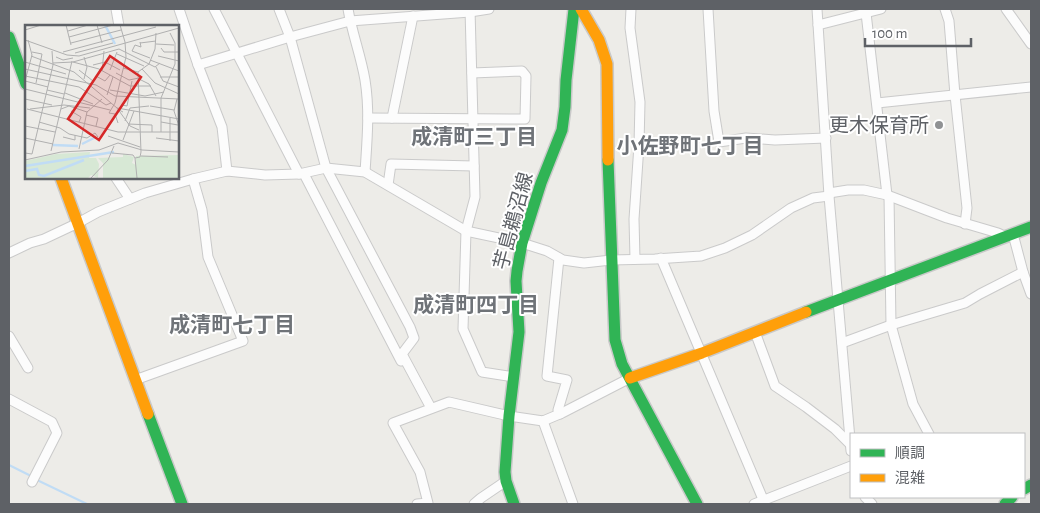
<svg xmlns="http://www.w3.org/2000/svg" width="1040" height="513" font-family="'Alegreya Sans','Noto Sans JP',sans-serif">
  <rect width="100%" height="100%" fill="#edece8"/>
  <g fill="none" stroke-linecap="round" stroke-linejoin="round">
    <!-- stream -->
    <g stroke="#c0dcf5" stroke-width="2">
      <path d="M9 465 31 476"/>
      <path d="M37 480 87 504"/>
    </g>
    <!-- street casing -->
    <g stroke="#cacaca" stroke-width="11">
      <g id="street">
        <path d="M116 9 119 26"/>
        <path d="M179 9 198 65 222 127 227 171"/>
        <path d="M214 9 299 174"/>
        <path d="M279 9 290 37 326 168 410 327 414 338 402 354 431 408"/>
        <path d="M348 9C352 33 361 56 365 80 370 111 367 141 365 172"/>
        <path d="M470 9 475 197 466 231 463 329 482 372 514 377"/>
        <path d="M631 9 630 28 640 102 639 145 634 219 635 259"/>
        <path d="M708 9 714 111 719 142 746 138 775 140 826 138"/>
        <path d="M817 9 829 196 851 451"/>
        <path d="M945 9 949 21 955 95 967 208 965 224"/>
        <path d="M1006 9 1031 44"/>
        <path d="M866 13 887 195"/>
        <path d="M818 25 881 9"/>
        <path d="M198 65 290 37 350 21 470 12 489 9"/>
        <path d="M877 103 1031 87"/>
        <path d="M368 118 525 119 526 76 522 71 472 73"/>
        <path d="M392 118 413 16"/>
        <path d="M304 174 401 361"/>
        <path d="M116 178 130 199"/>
        <path d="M388 185 391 164 474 166"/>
        <path d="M829 193 848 190H864L887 195 947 218 998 233 1006 237"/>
        <path d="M889 196 891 325 913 404 929 434"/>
        <path d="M1013 234 1023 272 1031 294"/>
        <path d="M9 253 30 243 44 239 78 223 98 212 145 193 193 179 227 171 265 175 299 174 326 168 365 172 466 231 522 243 547 251 563 260 584 263 611 260 655 259 701 256 725 248 752 235 791 208 813 198 829 196"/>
        <path d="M559 258 547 376 567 380 558 410 560 414"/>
        <path d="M661 258 765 504"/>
        <path d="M755 332 775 386 806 407 835 429 851 445"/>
        <path d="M9 336 28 368"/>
        <path d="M842 343 891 325 965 303 980 294 1023 272"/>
        <path d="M135 380 243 341 208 257 202 210 193 179"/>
        <path d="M9 399 52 422 57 433 32 482"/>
        <path d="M543 421 573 504"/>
        <path d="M865 497 872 504"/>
        <path d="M417 504 428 503 420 472 393 423 449 402 509 416 543 421 562 413 630 378"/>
        <path d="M474 504 481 498 506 481"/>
        <path d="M754 504 851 466"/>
      </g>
    </g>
    <!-- fast casing -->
    <g stroke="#c9c9c9" stroke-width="14">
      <g id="fast">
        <path d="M9 37 26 84"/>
        <path d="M608 160 615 340 622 364 697 504"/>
        <path d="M806 312 1031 227"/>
        <path d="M148 414 182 504"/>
        <path d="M1024 489 1031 485"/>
        <path d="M514 504 506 481 505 472 509 416 519 332 516 281 517 271 522 243 541 183 562 130 565 107 566 80 574 9"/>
        <path d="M1005 504 1012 497"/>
      </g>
    </g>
    <!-- slow casing -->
    <g stroke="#c9c9c9" stroke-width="14">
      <g id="slow">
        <path d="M581 9 599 40 607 64 608 160"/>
        <path d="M61 178 148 414"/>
        <path d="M630 378 702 353 806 312"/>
      </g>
    </g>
    <!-- street -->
    <use href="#street" stroke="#fcfcfc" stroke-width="9"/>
    <!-- fast -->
    <use href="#fast" stroke="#30b455" stroke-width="11"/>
    <!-- slow -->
    <use href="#slow" stroke="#ff9f0a" stroke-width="11"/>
  </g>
  <!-- markers -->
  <circle fill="#909294" stroke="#fff" stroke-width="2" cx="939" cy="125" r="5"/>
  <g text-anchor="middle" stroke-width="4" stroke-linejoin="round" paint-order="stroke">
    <!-- poi labels -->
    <g font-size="20" fill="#5e6166" stroke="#fff" text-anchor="end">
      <text x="929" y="132">更木保育所</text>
    </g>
    <!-- street labels -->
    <g font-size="20" fill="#5e6166" stroke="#fff">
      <text transform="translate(513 221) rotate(-75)" y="7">芋島鵜沼線</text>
    </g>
    <!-- neighbourhood labels -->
    <g font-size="21" font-weight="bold" fill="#6f7378" stroke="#fff">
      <text x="474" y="144">成清町三丁目</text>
      <text x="690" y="153">小佐野町七丁目</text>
      <text x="476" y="312">成清町四丁目</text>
      <text x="232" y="332">成清町七丁目</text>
    </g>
  </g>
  <!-- overview -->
  <g transform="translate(25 25)">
    <rect width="154" height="154" fill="#edece8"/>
    <path d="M65 127 64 133H71L74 139 73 153 66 150 63 153H0V136L31 129ZM98 129 109 132 107 138 111 140V131L154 130V153H78V138L73 133 98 132Z" fill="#d7e8d5"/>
    <path fill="none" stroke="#c0dcf5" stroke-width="2.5" d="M80 0 90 19M57 119 71 112M28 120 53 121M0 141 89 127M0 146 12 144 14 150 19 151 59 135"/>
    <path fill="none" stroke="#b0b0b0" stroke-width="1" d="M41 0 46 20M72 0 77 18M95 0 100 17M0 5 16 0M43 6 63 0M44 12 88 0M0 15 42 30 54 31 154 3M115 17 116 22 110 20 107 26 125 33M46 18 96 5M115 18 131 16M131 19 149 20M136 23 139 27H154M7 27 17 29 11 58M38 27 131 2M50 28 88 18M92 29 119 41M6 31 49 47 92 83 115 87M133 31 154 36M31 32 38 35 48 33M59 32 62 42 59 54M125 35 154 46M0 37 41 49M48 37 74 44 105 61H126M28 38 48 37 94 24 130 42 135 38M68 40 80 37 95 45M131 42 138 56 154 62M98 43 113 47M0 44 71 60 90 71 154 74M117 44 130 58 154 69M54 45 68 56M85 45 92 27M77 46 79 26M91 48 104 55 114 53M0 51 54 62 81 80 86 78M71 51 80 56 85 50M135 52H154M114 54 124 59 131 71M0 56 23 62M0 56 7 30 3 15M0 64 85 85M22 65 39 69M85 65 120 71 139 67M40 68 68 79M82 70 88 52M0 74 27 80M152 74 149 86 154 101M125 81 149 85M92 83 105 101 114 105M2 84 93 107H154M5 84 39 80 65 83M36 84 44 81 62 87M46 86 56 92 54 97M98 87 94 85 97 80 102 81 107 56M115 87 154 94M61 90 73 93 71 101M100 96 105 83 124 81M14 97 35 103 44 109 62 113 70 108 73 112M136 97 153 100M93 98 90 89 84 88 90 78 101 32 100 17M103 99 127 100V107M0 101 30 107M136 107V73L150 39V18L145 8M83 111 115 122M38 112 50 115V110M0 113 28 119M131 113 154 116M98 115 109 86M145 116V93M54 124 62 87 77 74M26 126 47 36M0 128 7 129 28 40 27 26M87 128 108 130 110 133M116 131 143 132M0 135 36 127 74 125 93 118 117 125 154 127M66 153 83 135 89 121M112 153 110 133 115 132 116 127 113 47 124 39 130 24 131 8"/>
    <path fill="#d62828" fill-opacity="0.15" stroke="#d62828" stroke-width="2.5" d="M85 31 116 52 74 115 43 94Z"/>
    <rect width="154" height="154" fill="none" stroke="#5e6166" stroke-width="2.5"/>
  </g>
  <!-- border -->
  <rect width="1040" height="513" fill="none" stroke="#5e6166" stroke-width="20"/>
  <!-- legend -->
  <rect x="850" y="433" width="175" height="65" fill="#ffffff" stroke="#bfc0c2"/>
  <rect x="860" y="449" width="25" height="8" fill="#30b455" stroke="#bfc0c2"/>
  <text x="895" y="458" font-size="15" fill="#5e6166">順調</text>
  <rect x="860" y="474" width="25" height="8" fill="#ff9f0a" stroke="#bfc0c2"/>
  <text x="895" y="483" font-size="15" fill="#5e6166">混雑</text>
  <!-- scale -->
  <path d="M865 38v8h106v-8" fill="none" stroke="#5e6166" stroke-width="2.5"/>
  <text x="872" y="38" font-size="15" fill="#5e6166" stroke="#ffffff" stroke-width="4" paint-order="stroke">100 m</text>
</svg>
